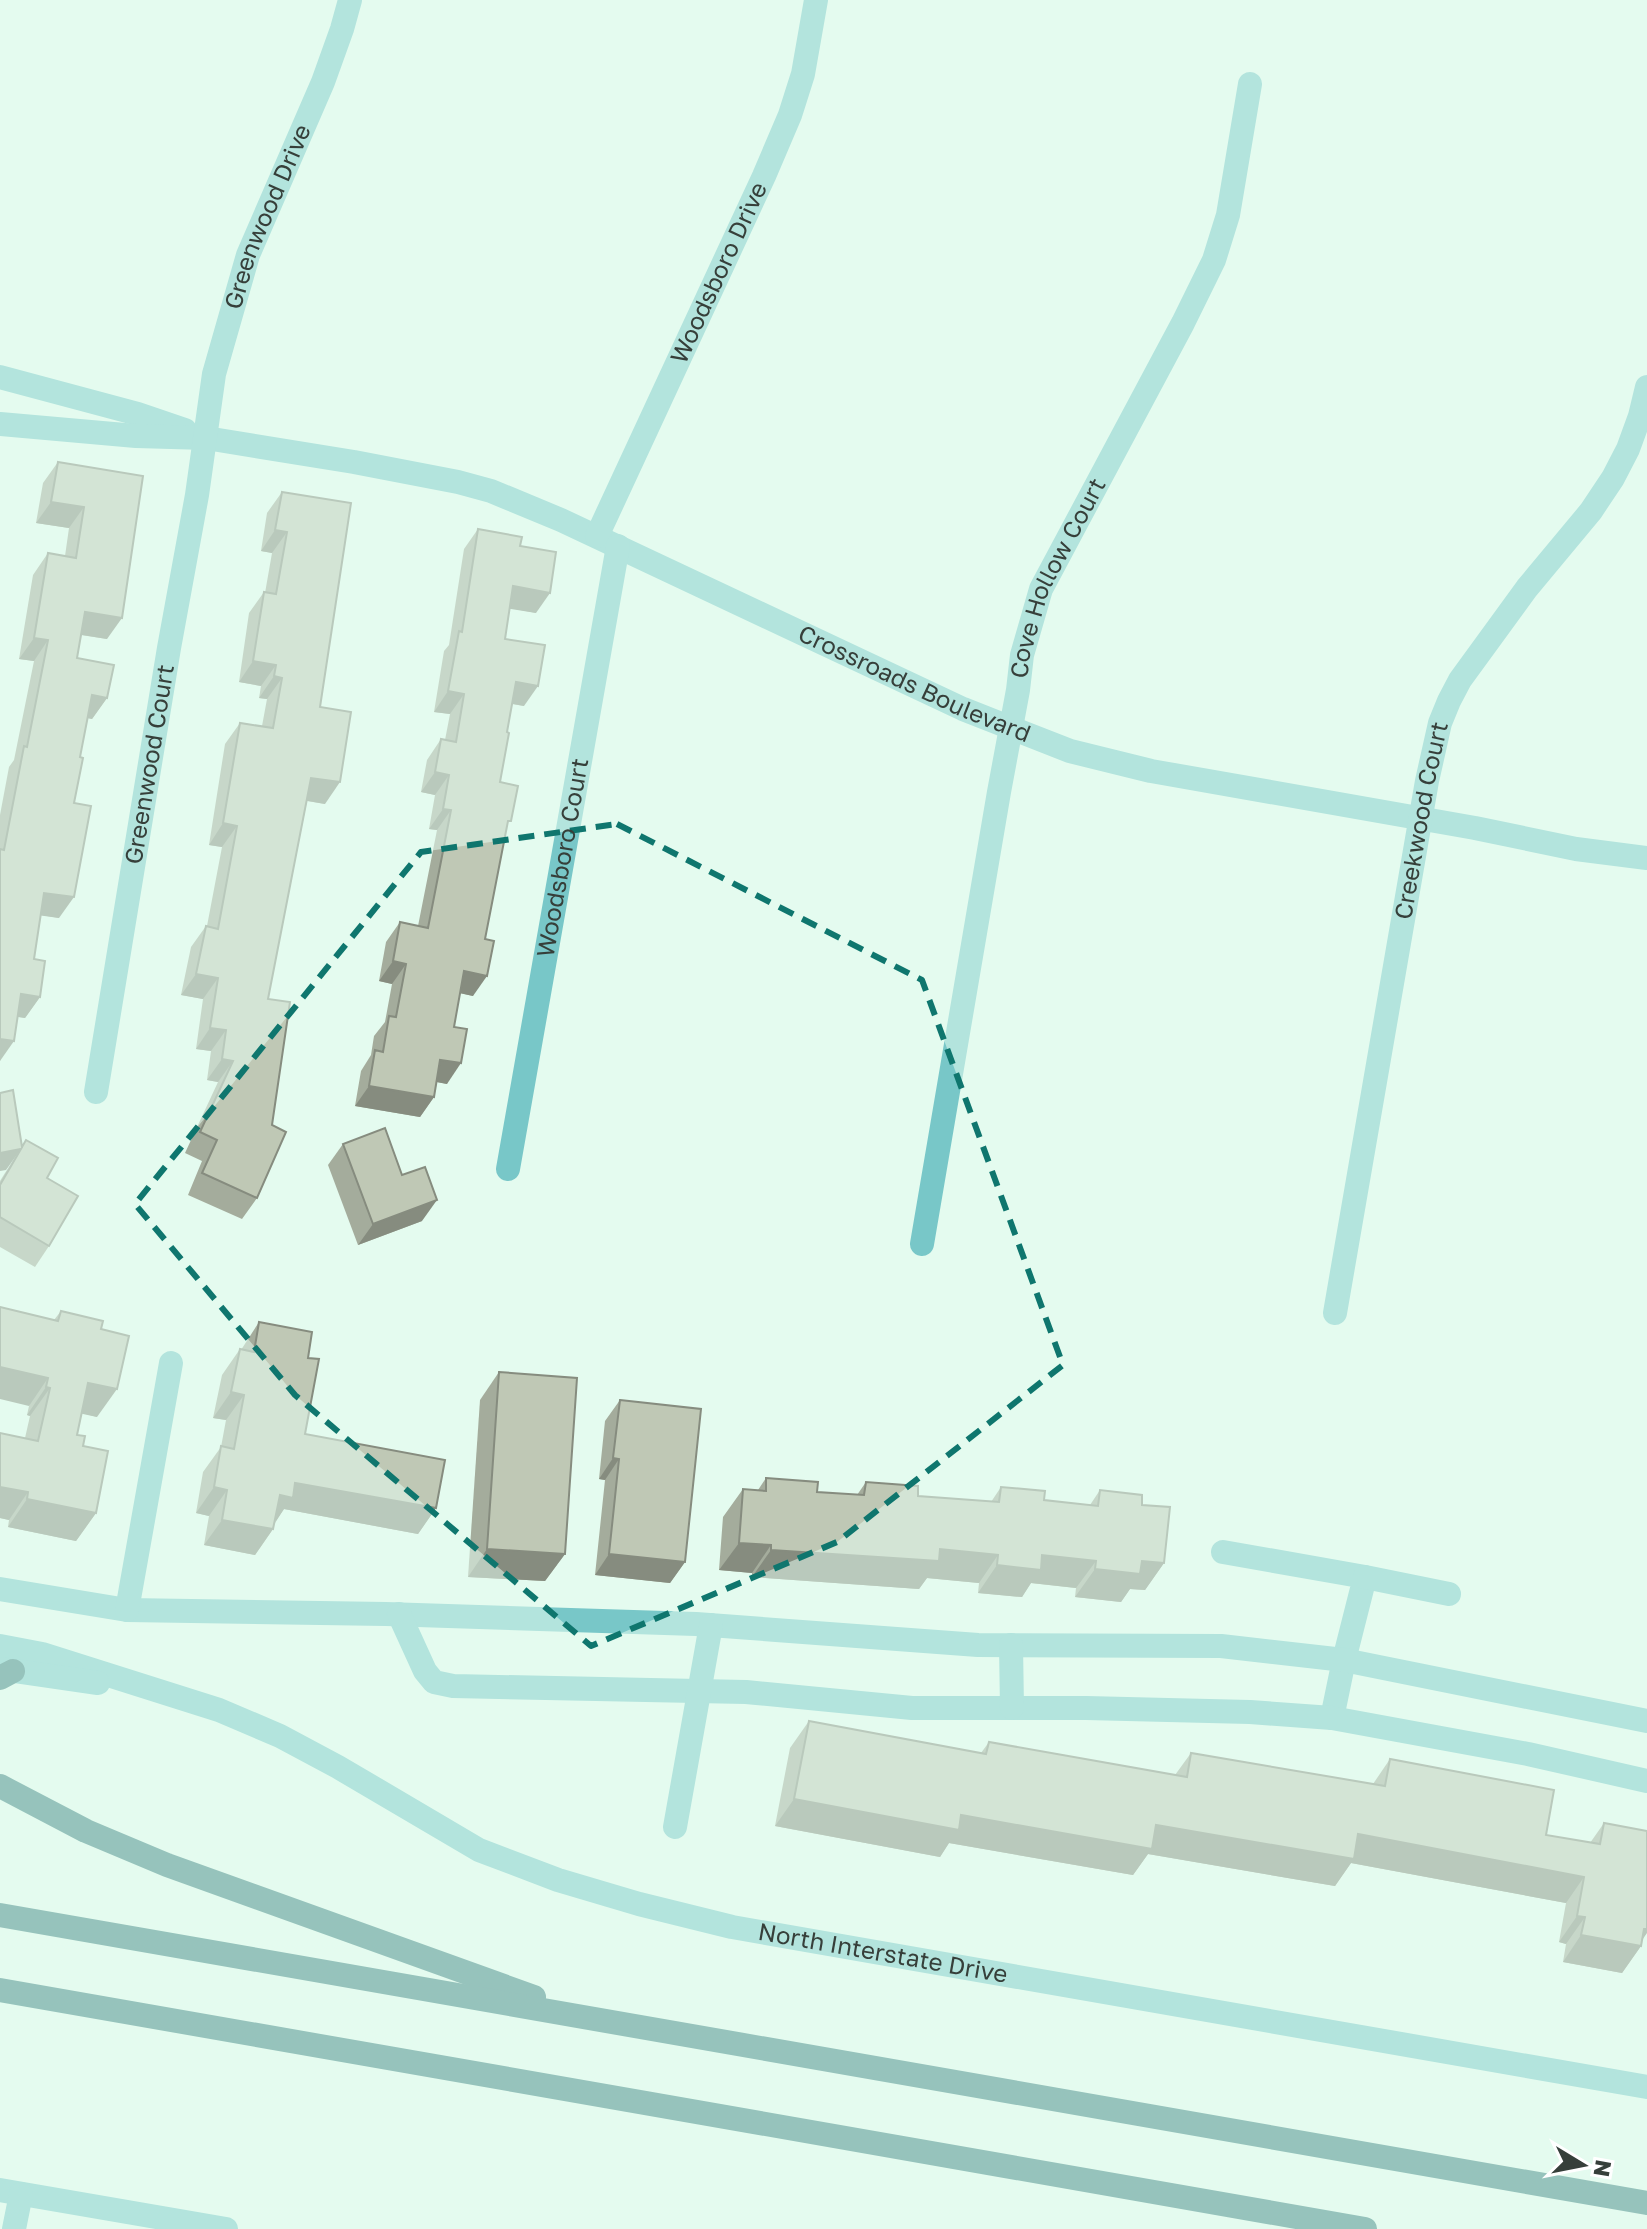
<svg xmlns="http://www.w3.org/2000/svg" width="1647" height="2229" font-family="'Golos Text',sans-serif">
  <rect width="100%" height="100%" fill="#e4fbef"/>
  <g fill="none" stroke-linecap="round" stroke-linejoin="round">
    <!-- minor -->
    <g stroke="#78c7c8" stroke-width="24">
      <path d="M0 377 138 414 185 430"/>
      <path id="s1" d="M0 424 136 436 206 438 354 462 458 482 491 491 561 520 963 709 1070 751 1151 771 1475 828 1576 849 1647 858"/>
      <path id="s2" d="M597 536 764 176 790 115 803 74 816 0"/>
      <path id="s3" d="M96 1092 169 648 197 495 214 374 248 255 323 82 342 29 350 0"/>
      <path id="s4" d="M508 1169 618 546"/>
      <path id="s5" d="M922 1244 999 792 1018 690 1022 655 1041 589 1183 323 1214 260 1228 215 1250 84"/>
      <path id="s6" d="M1335 1313 1427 781 1440 723 1449 701 1460 680 1527 588 1591 511 1613 478 1628 449 1640 416 1647 387"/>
      <path d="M1223 1552 1365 1577 1344 1660 1332 1718"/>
      <path d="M1365 1577 1449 1594"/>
      <path d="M0 1589 127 1610 386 1614 696 1624 978 1645 1221 1646 1344 1660 1647 1721"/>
      <path d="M127 1610 171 1363"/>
      <path d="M399 1614 425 1671 434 1682 453 1686 746 1692 912 1708H1086L1250 1712 1332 1718 1528 1754 1647 1781"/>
      <path d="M1011 1645 1012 1708"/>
      <path id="s7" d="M0 1646 42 1654 219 1710 280 1736 338 1767 479 1850 558 1880 639 1904 732 1927 1647 2087"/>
      <path d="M0 1669 98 1683"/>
      <path d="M675 1827 711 1625"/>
      <path d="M0 2190 226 2229"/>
      <path d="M14 2229 21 2194"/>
    </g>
    <!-- highway -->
    <g stroke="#397e7f" stroke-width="24">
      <path d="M0 1678 13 1671"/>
      <path d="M0 1786 86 1831 167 1865 534 1997"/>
      <path d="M0 1915 1647 2203"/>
      <path d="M0 1990 1365 2229"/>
    </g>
  </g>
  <!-- wall -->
  <g fill="#a4ac9c">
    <path d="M58 462 143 476 107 639 81 635 77 658 107 698 92 719 88 718 80 757 59 918 41 915 34 959 40 997 25 1018 18 1017 0 1061V815L9 767 14 760 34 661 19 659 33 575 48 553 65 556 69 528 36 523 43 483Z"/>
    <path d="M282 492 320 707 325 804 307 801 268 999 257 1198 242 1219 188 1195 202 1161 185 1153 218 1082 207 1080 211 1051 196 1049 203 999 181 995 191 947 206 926H207L222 847 209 845 225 744 240 723 262 726 267 699 259 698 261 686 239 682 249 613 264 592 265 593 272 553 261 551 267 513Z"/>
    <path d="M478 529 520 546 536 613 510 608 505 639 524 706 512 704 507 732 500 782 506 828 473 996 460 993 454 1027 447 1084 437 1082 434 1097 420 1117 355 1106 361 1071 371 1055 374 1036 385 1022 392 984 379 981 386 942 400 922 418 926 437 830 429 829 435 795 421 792 427 760 441 739 445 740 450 714 434 712 444 651 449 645 464 549Z"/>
    <path d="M343 1144 402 1175 422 1221 358 1245 328 1165Z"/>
    <path d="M22 1146 47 1178 49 1246 35 1267 0 1247V1181Z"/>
    <path d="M61 1311 101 1329 97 1417 82 1413 77 1435 83 1446 96 1513 76 1541 8 1527 9 1520 0 1518V1433L25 1438 30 1416 27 1415 29 1406 54 1320Z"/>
    <path d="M259 1322 308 1358 305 1434 436 1508 418 1534 284 1509 274 1523 273 1529 255 1555 204 1545 209 1516 196 1513 203 1472 221 1447 226 1420 213 1418 222 1375 240 1349 241 1350Z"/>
    <path d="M499 1372 565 1554 545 1581 468 1577 480 1400Z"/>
    <path d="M620 1400 685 1562 670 1583 595 1575 605 1480 599 1479 605 1421Z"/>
    <path d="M766 1478 817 1492 857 1495 866 1482 918 1496 991 1502 1001 1487 1044 1500 1090 1505 1100 1490 1142 1505 1164 1563 1145 1590 1130 1589 1121 1602 1075 1597 1076 1588 1031 1583 1022 1597 978 1593 979 1583 927 1578 919 1589 752 1577V1573L719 1570 723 1517 743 1489 758 1490Z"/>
    <path d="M809 1721 981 1753 989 1742 1175 1775 1191 1753 1373 1784 1390 1759 1546 1835 1590 1843 1604 1823 1642 1940 1641 1946 1622 1973 1563 1962 1566 1944 1559 1942 1566 1903 1351 1863 1335 1886 1148 1854 1133 1875 949 1843 940 1857 775 1826 790 1748Z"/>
  </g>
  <!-- shaded-wall -->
  <g fill="#868c7f">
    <path d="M51 502 84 507 69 528 36 523Z"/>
    <path d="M275 530 287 532 272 553 261 551Z"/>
    <path d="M513 586 550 593 536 613 499 607Z"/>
    <path d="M85 612 122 618 107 639 70 633Z"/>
    <path d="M34 638 48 640 34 661 19 659Z"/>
    <path d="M253 661 276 665 261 686 239 682Z"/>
    <path d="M274 676 282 678 267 699 259 698Z"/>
    <path d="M516 682 538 686 524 706 502 702Z"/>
    <path d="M448 691 464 694 450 714 434 712Z"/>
    <path d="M92 695 107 698 92 719 77 716Z"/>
    <path d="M435 772 449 775 435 795 421 792Z"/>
    <path d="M311 778 340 782 325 804 297 799Z"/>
    <path d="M443 809 451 810 437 830 429 829Z"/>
    <path d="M223 823 237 826 222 847 209 845Z"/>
    <path d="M44 893 74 897 59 918 30 914Z"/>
    <path d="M393 961 406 964 392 984 379 981Z"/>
    <path d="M464 971 487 976 473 996 450 991Z"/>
    <path d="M196 974 218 978 203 999 181 995Z"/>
    <path d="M21 994 40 997 25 1018 7 1015Z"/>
    <path d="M210 1028 226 1030 211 1051 196 1049Z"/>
    <path d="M0 1039 14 1041 0 1061Z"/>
    <path d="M222 1059 233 1061 218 1082 207 1080Z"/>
    <path d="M440 1060 461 1063 447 1084 426 1080Z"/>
    <path d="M369 1086 434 1097 420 1117 355 1106Z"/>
    <path d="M21 1149 6 1170 0 1171V1153Z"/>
    <path d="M437 1200 422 1221 358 1245 373 1224Z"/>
    <path d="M0 1367 48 1378 29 1406 0 1399Z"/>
    <path d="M88 1383 117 1389 97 1417 69 1411Z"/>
    <path d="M46 1387 50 1388 30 1416 27 1415Z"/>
    <path d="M231 1392 244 1395 226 1420 213 1418Z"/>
    <path d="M613 1458 619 1459 605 1480 599 1479Z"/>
    <path d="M295 1483 436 1508 418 1534 284 1509 275 1523 280 1495Z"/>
    <path d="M0 1487 28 1492 9 1520 0 1518Z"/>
    <path d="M214 1487 227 1490 209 1516 196 1513Z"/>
    <path d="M27 1499 96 1513 76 1541 8 1527Z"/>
    <path d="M222 1520 273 1529 255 1555 204 1545Z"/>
    <path d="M739 1543 771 1545 752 1573 719 1570Z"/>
    <path d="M487 1549 565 1554 545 1581 468 1577Z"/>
    <path d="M940 1549 998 1555 979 1583 927 1578 919 1589 752 1577 771 1550Z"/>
    <path d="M609 1554 685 1562 670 1583 595 1575Z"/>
    <path d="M1042 1555 1096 1561 1076 1588 1031 1583 1022 1597 978 1593 997 1565Z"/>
    <path d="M1142 1561 1164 1563 1145 1590 1130 1589 1121 1602 1075 1597 1095 1569Z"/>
    <path d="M794 1799 961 1815 1358 1834 1584 1877 1566 1903 1351 1863 1335 1886 1148 1854 1133 1875 949 1843 940 1857 775 1826Z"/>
    <path d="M1577 1916 1585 1917 1566 1944 1559 1942Z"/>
    <path d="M1644 1929H1647V1933L1638 1946H1641L1622 1973 1563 1962 1581 1935Z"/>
  </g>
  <!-- building -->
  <g fill="#bfc8b5" stroke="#868c7f" stroke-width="2">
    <path d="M58 462 143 476 122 618 85 612 77 658 114 665 107 698 92 695 80 757 83 758 74 803 91 806 74 897 44 893 34 959 45 961 40 997 21 994 14 1041 0 1039V849L4 850 24 746 27 747 48 640 34 638 48 553 76 558 84 507 51 502Z"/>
    <path d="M282 492 351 503 320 707 351 712 340 782 311 778 268 999 290 1002 272 1125 286 1132 257 1198 202 1173 217 1140 200 1132 233 1061 222 1059 226 1030 210 1028 218 978 196 974 206 926 218 929 237 826 223 823 240 723 273 728 282 678 274 676 276 665 253 661 264 592 276 594 287 532 275 530Z"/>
    <path d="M478 529 522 537 520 546 556 552 550 593 513 586 505 639 545 645 538 686 516 682 507 732 509 733 500 782 518 786 511 821H508L485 939 494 941 487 976 464 971 454 1027 467 1029 461 1063 440 1060 434 1097 369 1086 375 1050 383 1052 389 1016 396 1017 406 964 393 961 400 922 428 928 451 810 443 809 449 775 435 772 441 739 456 742 464 694 448 691 459 631 462 632Z"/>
    <path d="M13 1090 22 1147 26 1140 58 1158 47 1178 78 1196 49 1246 0 1217V1185L21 1149 0 1153V1093Z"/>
    <path d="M385 1128 402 1175 425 1167 437 1200 373 1224 343 1144Z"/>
    <path d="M0 1307 58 1321 61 1311 103 1321 101 1329 129 1336 117 1389 88 1383 77 1435 85 1436 83 1446 108 1451 96 1513 27 1499 28 1492 0 1487V1433L38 1441 50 1388 46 1387 48 1378 0 1367Z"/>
    <path d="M259 1322 312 1332 308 1358 319 1359 305 1434 445 1460 436 1508 295 1483 293 1498 280 1495 273 1529 222 1520 227 1490 214 1487 221 1446 234 1449 244 1395 231 1392 240 1349 254 1352Z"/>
    <path d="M499 1372 577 1378 565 1554 487 1549Z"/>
    <path d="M620 1400 701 1409 685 1562 609 1554 619 1459 613 1458Z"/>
    <path d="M766 1478 818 1482 817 1492 864 1495 866 1482 918 1486V1496L999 1502 1001 1487 1045 1491 1044 1500 1098 1506 1100 1490 1142 1495V1505L1170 1507 1164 1563 1142 1561 1140 1574 1095 1569 1096 1561 1042 1555 1041 1570 997 1565 998 1555 940 1549 939 1561 771 1550V1545L739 1543 743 1489 766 1491Z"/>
    <path d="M809 1721 986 1754 989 1742 1187 1777 1191 1753 1385 1786 1390 1759 1554 1790 1546 1835 1600 1844 1604 1823 1647 1831V1929H1644L1641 1946 1581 1935 1585 1917 1577 1916 1584 1877 1358 1834 1354 1859 1156 1825 1152 1849 961 1815 959 1830 794 1799Z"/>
  </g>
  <!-- marked area -->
  <path d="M0 0H1647V2229H0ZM617 824 922 980 1063 1365 837 1542 591 1646 295 1395 135 1204 421 852Z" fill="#e4fbef" fill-opacity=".55" fill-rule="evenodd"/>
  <path fill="none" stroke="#0f766e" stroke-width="6" stroke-dasharray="16 10" stroke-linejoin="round" d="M617 824 922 980 1063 1365 837 1542 591 1646 295 1395 135 1204 421 852Z"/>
  <g text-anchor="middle" stroke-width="6" stroke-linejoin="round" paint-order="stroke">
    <!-- street labels -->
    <g font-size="24" fill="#363f3a" stroke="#fff">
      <text dy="8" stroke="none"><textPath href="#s3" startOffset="894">Greenwood Drive</textPath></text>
      <text dy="8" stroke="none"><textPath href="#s2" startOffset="290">Woodsboro Drive</textPath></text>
      <text dy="8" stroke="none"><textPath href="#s5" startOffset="682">Cove Hollow Court</textPath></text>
      <text dy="8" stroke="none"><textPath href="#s1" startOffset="962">Crossroads Boulevard</textPath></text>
      <text dy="8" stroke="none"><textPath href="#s3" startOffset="332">Greenwood Court</textPath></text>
      <text dy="8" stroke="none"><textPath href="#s6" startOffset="500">Creekwood Court</textPath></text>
      <text dy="8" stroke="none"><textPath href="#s4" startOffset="316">Woodsboro Court</textPath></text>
      <text dy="8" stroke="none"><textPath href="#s7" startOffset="942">North Interstate Drive</textPath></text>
    </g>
  </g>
  <!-- north arrow -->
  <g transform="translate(1583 2165) rotate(100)" stroke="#ffffff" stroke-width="6" paint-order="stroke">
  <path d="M0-6L14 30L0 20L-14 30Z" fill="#363f3a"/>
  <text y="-12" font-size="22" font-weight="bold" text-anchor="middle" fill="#363f3a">N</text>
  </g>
</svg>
